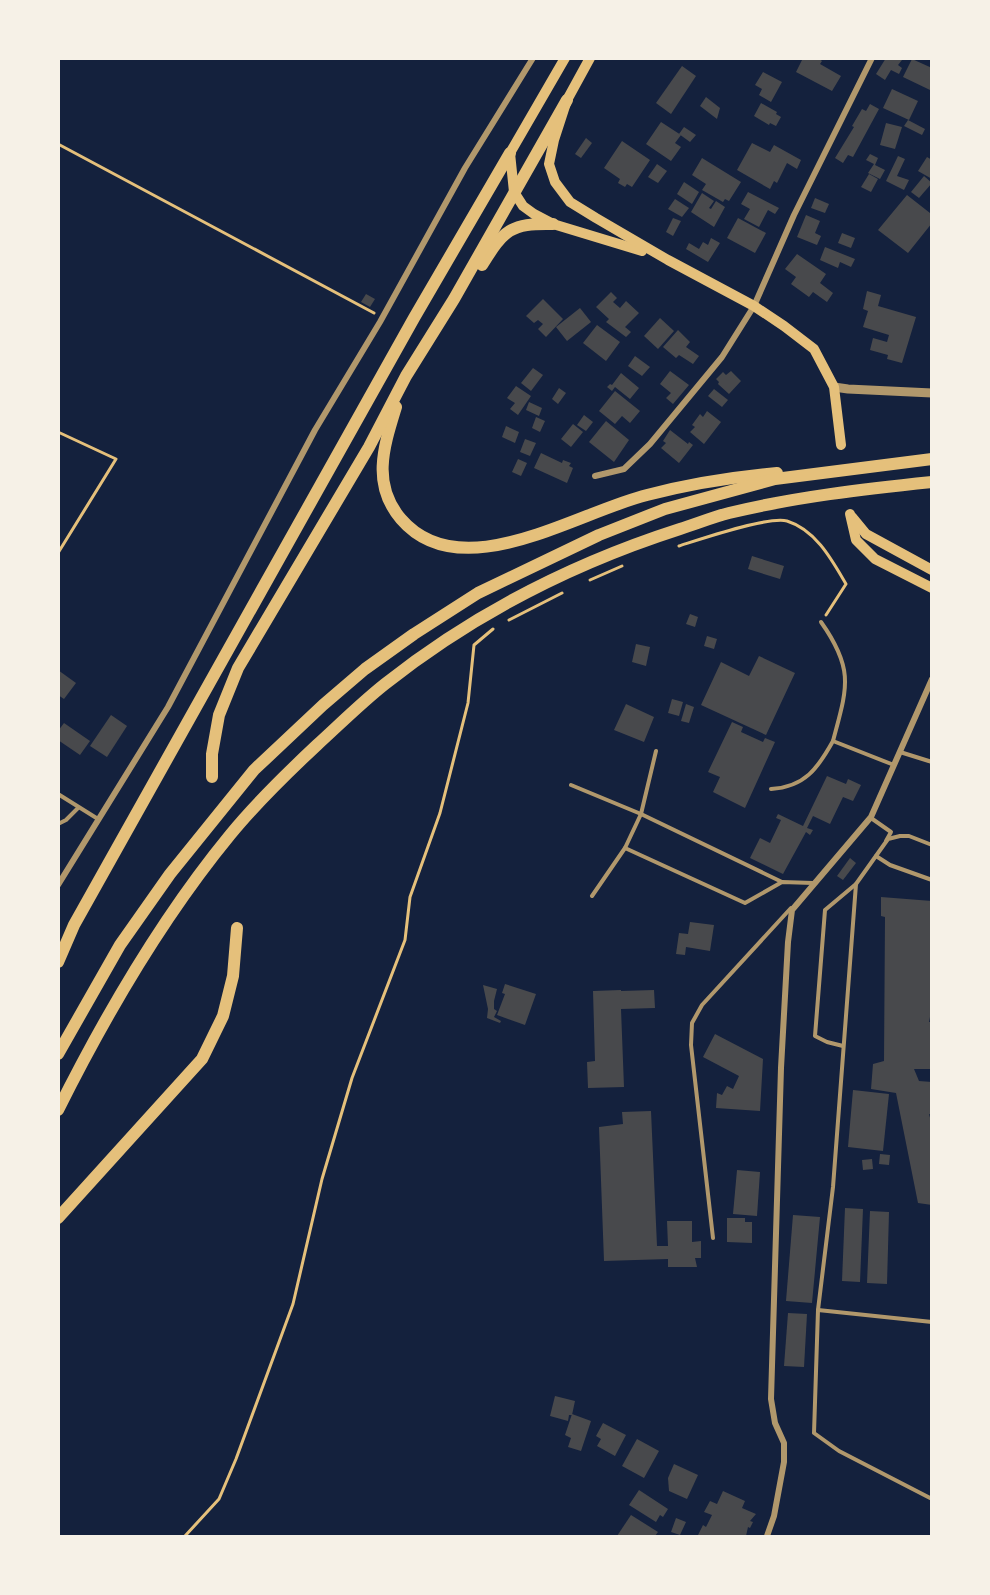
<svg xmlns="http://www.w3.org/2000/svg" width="990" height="1595" font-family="'Asap Condensed',sans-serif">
  <rect width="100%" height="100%" fill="#14213d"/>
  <!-- building -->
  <g fill="#48494c">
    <path d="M803 58H818L822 61 820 64 841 76 832 91 796 72Z"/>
    <path d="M886 58H899L902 60 898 65 902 68 899 74 891 70 885 80 876 74Z"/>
    <path d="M912 59 932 68 930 90 903 77Z"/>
    <path d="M682 66 696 76 671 114 656 103Z"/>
    <path d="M763 72 782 82 771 102 759 95 762 89 755 85Z"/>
    <path d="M892 89 918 101 909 120 883 108Z"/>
    <path d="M706 97 720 108 717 119 700 106Z"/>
    <path d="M761 103 777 112 776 114 781 117 776 126 770 123 769 125 754 116Z"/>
    <path d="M870 104 879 109 853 157 848 155 843 163 835 158 854 127 852 126 862 109 866 111Z"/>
    <path d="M908 120 925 129 922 135 904 126Z"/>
    <path d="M661 122 681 135 675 143 681 147 671 161 646 144Z"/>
    <path d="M886 123 902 127 895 149 880 145Z"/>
    <path d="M684 127 696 135 690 142 679 134Z"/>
    <path d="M586 138 592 143 581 158 575 154Z"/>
    <path d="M622 141 650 160 632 187 627 184 625 187 618 183 620 179 604 168Z"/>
    <path d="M752 143 770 152 774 145 801 160 797 169 787 163 777 183 774 181 770 189 737 170Z"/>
    <path d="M870 154 878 158 875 165 885 170 880 179 868 173 874 164 866 160Z"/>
    <path d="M898 156 905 159 897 176 909 180 904 190 886 181Z"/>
    <path d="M927 157 932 160V179L918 171Z"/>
    <path d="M702 158 741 182 729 201 725 199 723 202 702 190 706 184 692 175Z"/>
    <path d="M657 164 667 171 658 183 648 177Z"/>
    <path d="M869 174 878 179 871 192 861 187Z"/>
    <path d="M924 176 932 183 919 198 911 192Z"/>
    <path d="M684 182 699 192 692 204 677 194Z"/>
    <path d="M748 192 779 208 775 214 768 210 759 227 744 219 750 209 741 204Z"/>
    <path d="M702 193 714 201 709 208 711 209 716 201 725 207 714 227 691 212Z"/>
    <path d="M907 195 930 213 932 211V223L908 253 878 230Z"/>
    <path d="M815 198 829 204 825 213 811 208Z"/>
    <path d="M675 199 689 208 682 217 668 209Z"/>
    <path d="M806 215 820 221 815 233 821 236 817 245 797 237Z"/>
    <path d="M673 218 681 221 673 236 666 232Z"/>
    <path d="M738 218 766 233 755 253 727 238Z"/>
    <path d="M842 233 855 238 851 248 838 243Z"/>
    <path d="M711 238 720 243 708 262 686 249 689 243 699 249 703 242 708 245Z"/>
    <path d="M825 247 855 259 851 267 840 262 838 268 820 260Z"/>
    <path d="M797 254 826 274 820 283 833 293 827 302 813 292 809 297 791 284 796 277 785 269Z"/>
    <path d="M867 291 881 295 878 306 916 317 902 363 887 359 888 355 870 350 873 338 887 342 889 335 863 327 868 311 863 309Z"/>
    <path d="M611 292 617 298 613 302 620 308 626 301 639 313 625 327 631 332 626 337 606 322 609 319 596 307Z"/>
    <path d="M366 294 375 299 370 307 361 302Z"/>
    <path d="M543 299 563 319 546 337 538 329 543 324 538 320 534 323 526 316Z"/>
    <path d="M580 308 591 322 567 341 556 327Z"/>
    <path d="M660 318 674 331 658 349 644 336Z"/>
    <path d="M597 325 620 342 606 361 583 343Z"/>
    <path d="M678 330 690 342 686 347 699 356 693 364 679 355 676 358 663 347Z"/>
    <path d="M635 356 650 367 642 376 628 366Z"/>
    <path d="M533 368 543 375 531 391 521 383Z"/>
    <path d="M670 371 689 385 673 404 666 398 671 393 660 384Z"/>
    <path d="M731 371 741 381 729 394 718 384 719 382 716 379 723 372 726 375Z"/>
    <path d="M621 373 639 388 630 399 615 387 612 391 607 387 610 384 612 385Z"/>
    <path d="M516 386 531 396 518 415 510 409 515 403 507 398Z"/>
    <path d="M559 388 566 393 558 404 552 399Z"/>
    <path d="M714 389 728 400 722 407 708 396Z"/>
    <path d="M615 391 640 411 630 423 622 416 615 424 599 411Z"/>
    <path d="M529 402 542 408 539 416 526 410Z"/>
    <path d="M707 411 721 422 704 444 690 432 695 427 692 425 700 414 703 417Z"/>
    <path d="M584 415 593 422 586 431 577 425Z"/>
    <path d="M536 417 545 421 540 432 532 428Z"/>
    <path d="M606 421 629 440 614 462 589 442Z"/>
    <path d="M573 424 583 432 571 447 561 439Z"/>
    <path d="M506 426 519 432 515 443 502 437Z"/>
    <path d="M670 430 688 444 689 442 693 445 679 463 661 448 666 443 663 441Z"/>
    <path d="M525 439 536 443 530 456 520 452Z"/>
    <path d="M541 453 562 463 563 460 571 463 569 466 573 468 567 483 534 468Z"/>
    <path d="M518 459 527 463 521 476 512 472Z"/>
    <path d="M752 556 784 566 780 579 748 569Z"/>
    <path d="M690 614 698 617 695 627 686 624Z"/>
    <path d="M707 636 717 639 714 649 704 646Z"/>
    <path d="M636 644 650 647 646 666 632 662Z"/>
    <path d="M759 656 795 673 766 735 701 705 721 662 749 676Z"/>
    <path d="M58 670 76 683 64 699 58 695Z"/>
    <path d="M672 699 683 702 679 716 668 713Z"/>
    <path d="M626 704 654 717 644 742 614 730Z"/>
    <path d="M686 704 694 707 689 723 681 721Z"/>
    <path d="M111 715 127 726 107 757 90 746Z"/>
    <path d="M732 722 743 727 741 732 763 742 765 738 775 742 745 808 713 792 720 777 708 772Z"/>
    <path d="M64 723 90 741 80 755 58 740V731Z"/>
    <path d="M827 776 846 784 848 779 861 785 853 801 843 797 830 824 813 816 807 828 813 830 810 835 806 832 783 874 750 858 760 838 770 843 781 820 776 818 778 814 803 826Z"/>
    <path d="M850 858 856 863 843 880 837 876Z"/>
    <path d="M881 897 932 901V1007L929 1022H932V1069H914L919 1081 932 1082V1115L929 1114 932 1125V1205L918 1203 896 1093 871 1089 873 1064 884 1061 885 917 881 916Z"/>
    <path d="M690 922 714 925 710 951 686 947 685 955 676 954 679 933 688 934Z"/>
    <path d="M505 984 536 994 525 1025 497 1015 505 994 502 993Z"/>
    <path d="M483 985 497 989 494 1001V1009L497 1011 494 1017 501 1021 500 1023 487 1018 488 1009Z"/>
    <path d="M621 990V991L654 990 655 1008 621 1009 624 1087 588 1088 587 1062 595 1061 593 991Z"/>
    <path d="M715 1034 763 1059 760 1111 716 1108 717 1093 722 1095 727 1086 733 1089 739 1076 703 1057Z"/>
    <path d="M853 1090 889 1094 883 1151 848 1147Z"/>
    <path d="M651 1111 657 1246H668L667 1221H692V1242L701 1241V1258H695L697 1267H668V1259L604 1261 599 1127 623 1124 622 1112Z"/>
    <path d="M880 1154 890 1155 889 1165 879 1164Z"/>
    <path d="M872 1159 873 1169 863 1170 862 1160Z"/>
    <path d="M737 1170 760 1172 757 1216 733 1214Z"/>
    <path d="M845 1208 863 1209 860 1282 842 1281Z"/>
    <path d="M870 1211 889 1212 887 1284 867 1283Z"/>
    <path d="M793 1215 820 1217 812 1303 786 1301Z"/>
    <path d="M727 1218H745V1222H752V1243L727 1242Z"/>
    <path d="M788 1313 807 1314 804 1367 784 1366Z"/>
    <path d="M555 1396 575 1401 572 1415H569L568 1421 550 1416Z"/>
    <path d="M572 1414 591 1421 581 1451 568 1447 571 1438 565 1435Z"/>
    <path d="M603 1423 626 1435 615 1456 597 1446 601 1439 596 1436Z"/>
    <path d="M637 1439 659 1451 644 1478 622 1466Z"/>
    <path d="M674 1464 698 1475 687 1499 669 1491 668 1478Z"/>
    <path d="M639 1490 668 1509 663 1517 660 1515 656 1522 629 1505Z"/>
    <path d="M723 1491 745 1501 742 1508 756 1514 750 1521 753 1522 750 1528 748 1527 746 1536H702L698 1535 703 1525 706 1527 712 1515 704 1512 710 1501 717 1504Z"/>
    <path d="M631 1515 658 1532 655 1536H617Z"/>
    <path d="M676 1518 686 1522 680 1535 671 1532Z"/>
  </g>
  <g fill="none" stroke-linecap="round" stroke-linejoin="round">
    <!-- path -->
    <g stroke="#e5c07b" stroke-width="3">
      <path d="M58 144 374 313"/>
      <path d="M58 432 116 459 58 553"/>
      <path d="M679 546C701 539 768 516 787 521 816 530 832 560 846 584L826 615"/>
      <path d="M590 580 622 566"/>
      <path d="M509 620 562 593"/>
      <path d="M185 1536 219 1499 236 1459 293 1304 322 1179 352 1078 405 940 410 897 440 813 468 703 474 645 493 629"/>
    </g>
    <!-- service -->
    <g stroke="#b1986c" stroke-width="4">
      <path d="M821 622C855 670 847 688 833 741"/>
      <path d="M900 752 932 762"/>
      <path d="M571 785 641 814 782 882"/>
      <path d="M771 789C805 787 818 768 833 741L894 765"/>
      <path d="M58 794 98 819"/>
      <path d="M871 818 891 832 886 841"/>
      <path d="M58 824 66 820 78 808"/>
      <path d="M625 848 745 903 782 882 813 883"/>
      <path d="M876 856 890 865 932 880"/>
      <path d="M856 884 833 1187 818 1310 814 1433 839 1451 932 1499"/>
      <path d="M592 896 625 848 641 814 656 751"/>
      <path d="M843 1046 827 1042 815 1036 825 910 856 884 888 839 900 836H909L932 845"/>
      <path d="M713 1238 691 1045 692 1023 702 1005 791 908"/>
      <path d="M818 1310 932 1322"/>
    </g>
    <!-- minor -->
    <g stroke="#b1986c" stroke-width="6">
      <path d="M595 476 624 469 650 444 722 357 754 306 794 215 872 58"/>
      <path d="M58 885 168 707 315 430 380 322 465 168 533 58"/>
      <path d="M767 1536 774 1516 784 1462V1443L775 1423 771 1399 781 1068 788 942 792 910 871 817 932 679"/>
    </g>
    <!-- tertiary -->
    <path stroke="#b1986c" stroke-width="9" d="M834 387 848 389 932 393"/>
    <!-- secondary -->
    <g stroke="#e5c07b" stroke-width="10">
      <path d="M565 58 510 153 514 192 523 206 534 214 553 224 642 251"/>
      <path d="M590 58 567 100 554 140 549 164 555 182 570 202 596 218 668 260 754 306 784 326 814 349 834 387 841 445"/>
      <path d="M850 514 856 540 875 559 932 588"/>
      <path d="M852 517 866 534 932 570"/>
    </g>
    <!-- trunk -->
    <g stroke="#e5c07b" stroke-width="12">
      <path d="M482 265C504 230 510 223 553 224"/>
      <path d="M396 407C384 446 371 484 401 519 461 589 577 512 647 495 689 484 733 477 777 473"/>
      <path d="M212 777V754L219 715 238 668 369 447 406 376 454 299 567 100"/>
      <path d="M58 962 74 925 414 318 510 153"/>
      <path d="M58 1054 120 945 170 874 254 770 323 705 365 669 414 634 478 593 599 535 665 509 775 479 932 459"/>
      <path d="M58 1110C106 1014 161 919 230 835 256 803 286 774 317 745 339 725 361 703 385 684 472 615 574 563 680 529 696 524 713 517 729 513 795 497 864 489 932 482"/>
      <path d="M58 1218 202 1059 223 1016 233 976 237 928"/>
    </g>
  </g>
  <!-- border -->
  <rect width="990" height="1595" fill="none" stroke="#f6f1e7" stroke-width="120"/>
</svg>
